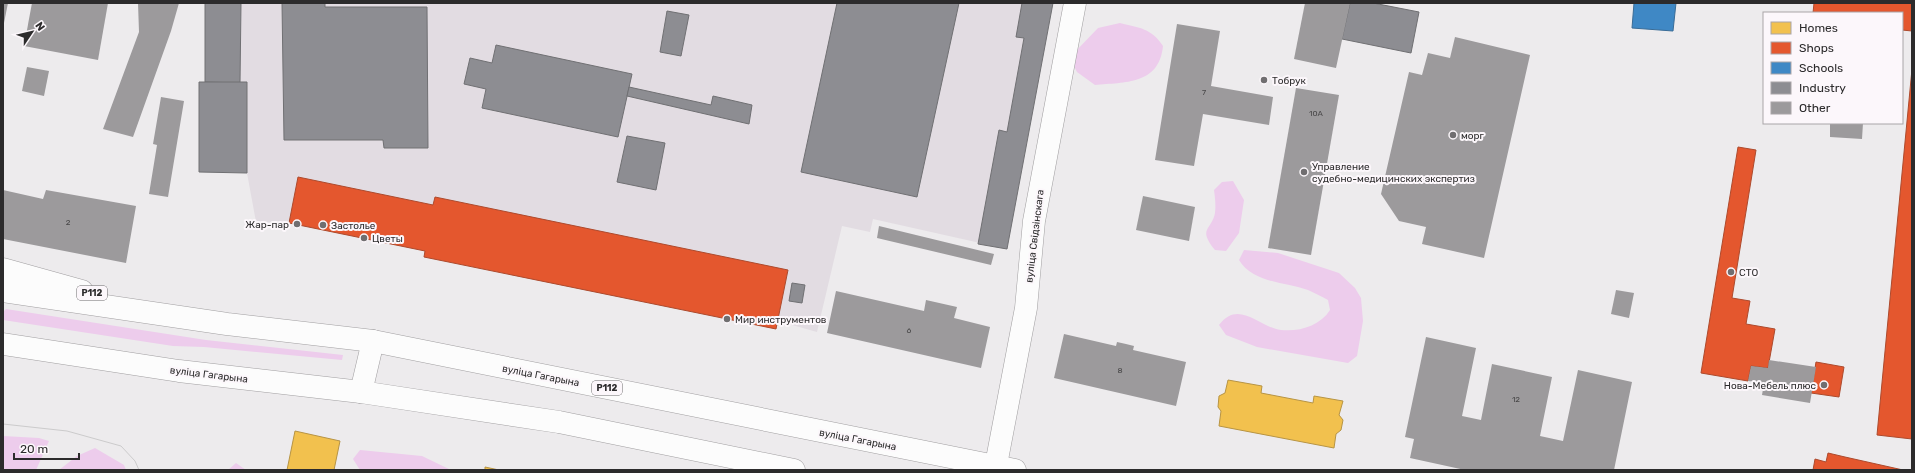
<svg xmlns="http://www.w3.org/2000/svg" width="1915" height="473" font-family="Rubik,sans-serif">
  <rect width="100%" height="100%" fill="#edebed"/>
  <!-- built -->
  <path fill="#e2dce2" d="M241 3H1053L1007 249 873 219 870 232 842 226 817 332 778 321 776 329 424 257 425 251 289 223 256 222 247 173V83H240Z"/>
  <!-- green -->
  <g fill="#edccec">
    <path d="M1120 23C1140 28 1151 28 1163 46 1159 85 1125 82 1095 85L1077 72 1072 62 1075 52 1098 28Z"/>
    <path d="M1233 181 1244 200 1239 233 1226 251 1215 250C1197 228 1212 230 1215 213 1216 206 1215 197 1214 190L1222 182Z"/>
    <path d="M1244 250 1278 253 1339 273 1355 288 1361 298 1363 321 1357 356 1348 363 1257 347 1226 335 1219 325C1239 299 1258 327 1281 330 1299 332 1320 326 1330 310L1328 300C1322 297 1315 293 1308 290 1285 282 1253 283 1239 260Z"/>
    <path d="M6 309 206 340 343 355 342 360 204 347 173 346 3 320V312Z"/>
    <path d="M3 436 39 438 49 441 36 470H3Z"/>
    <path d="M95 448 124 465 126 470H59L77 456Z"/>
    <path d="M360 450 422 456 451 470H360L353 459Z"/>
    <path d="M236 463 246 470H228Z"/>
  </g>
  <!-- homes -->
  <g fill="#f2c14e" stroke="#b79444">
    <path d="M1228 380 1262 386 1261 393 1313 403 1314 396 1343 401 1339 415 1343 420 1341 430 1336 434 1334 448 1219 426 1221 411 1218 407 1219 396 1225 393Z"/>
    <path d="M295 431 340 441 334 470H287Z"/>
    <path d="M485 467 499 470H485Z"/>
  </g>
  <!-- shops -->
  <g fill="#e4572e" stroke="#ad4a2d">
    <path d="M1814 3H1912V31L1902 30V13H1813Z"/>
    <path d="M1912 69V439L1877 435Z"/>
    <path d="M1738 147 1756 150 1732 298 1750 301 1746 324 1775 329 1768 368 1751 366 1748 381 1701 373Z"/>
    <path d="M298 177 433 205 435 197 788 270 776 329 424 257 425 251 289 223Z"/>
    <path d="M1816 362 1844 367 1839 397 1811 393Z"/>
    <path d="M1828 453 1845 457 1903 470H1813L1815 459 1826 462Z"/>
  </g>
  <!-- schools -->
  <path fill="#3f88c5" stroke="#396c97" d="M1634 3H1676L1673 31 1632 28Z"/>
  <!-- industry -->
  <g fill="#8d8d92" stroke="#707073">
    <path d="M205 3H241L240 83 205 82Z"/>
    <path d="M282 3H325V7H427L428 148H384L383 140H284Z"/>
    <path d="M837 3H959L917 197 801 172Z"/>
    <path d="M1022 3H1053L1007 249 978 244 999 130 1007 132 1024 38 1016 37Z"/>
    <path d="M1350 3H1373L1419 12 1411 53 1342 39Z"/>
    <path d="M667 11 689 15 681 56 660 52Z"/>
    <path d="M496 45 632 74 618 137 482 108 486 89 464 84 470 58 492 63Z"/>
    <path d="M199 82H247V173L199 172Z"/>
    <path d="M629 87 711 105 713 96 752 105 749 124 627 96Z"/>
    <path d="M627 136 665 143 656 190 617 182Z"/>
    <path d="M792 283 805 285 802 303 789 301Z"/>
  </g>
  <!-- building -->
  <g fill="#9c9a9c">
    <path d="M3 3H8L4 23H3Z"/>
    <path d="M32 3H108L98 60 24 46Z"/>
    <path d="M138 3H179L171 31 133 137 103 129 139 32Z"/>
    <path d="M1305 3H1350L1336 68 1294 59Z"/>
    <path d="M1177 24 1220 31 1211 86 1273 97 1269 125 1203 114 1194 166 1155 160Z"/>
    <path d="M1455 37 1530 55 1484 258 1422 244 1426 227 1399 221 1381 194 1409 72 1422 75 1428 53 1450 58Z"/>
    <path d="M27 67 49 71 44 96 22 91Z"/>
    <path d="M1296 88 1339 95 1311 255 1268 248Z"/>
    <path d="M161 97 184 101 168 197 149 194 157 145 153 144Z"/>
    <path d="M1830 123H1863L1862 139 1830 137Z"/>
    <path d="M3 190 43 199 46 190 136 206 126 263 3 239Z"/>
    <path d="M1143 196 1195 207 1189 241 1136 230Z"/>
    <path d="M879 226 994 254 991 265 877 238Z"/>
    <path d="M1616 290 1634 293 1629 318 1611 314Z"/>
    <path d="M836 291 924 311 926 300 957 307 954 318 990 327 981 368 827 333Z"/>
    <path d="M1064 334 1116 346 1117 342 1126 344 1134 346 1133 350 1186 362 1176 406 1054 378Z"/>
    <path d="M1426 337 1476 348 1462 416 1481 420 1492 364 1552 377 1540 436 1563 441 1578 370 1632 382 1614 470H1465L1410 458 1414 439 1405 437Z"/>
    <path d="M1769 360 1816 367 1810 403 1762 395 1764 383 1748 381 1751 366 1768 368Z"/>
  </g>
  <g fill="none" stroke-linecap="round" stroke-linejoin="round">
    <!-- street casing -->
    <g stroke="#a19fa1" stroke-width="23">
      <path id="street" d="M995 470 1026 308 1034 221 1075 3"/>
    </g>
    <!-- primary casing -->
    <g stroke="#a19fa1" stroke-width="23">
      <g id="primary">
        <path d="M3 269 82 291"/>
        <path d="M3 291 227 324 373 341 1015 470"/>
        <path d="M3 344 179 371 361 392 559 422 794 470"/>
        <path d="M361 392 373 341"/>
      </g>
    </g>
    <!-- street -->
    <use href="#street" stroke="#fcfcfc" stroke-width="22"/>
    <!-- primary -->
    <use href="#primary" stroke="#fcfcfc" stroke-width="22"/>
    <!-- tram -->
    <path stroke="#cccbcc" stroke-width="1" d="M3 424 67 431 121 446 135 461 139 470"/>
  </g>
  <!-- markers -->
  <g fill="#706e70" stroke="#fcf7fb" stroke-width="1.5">
    <circle cx="1264" cy="80" r="4"/>
    <circle cx="1453" cy="135" r="4"/>
    <circle cx="1304" cy="172" r="4"/>
    <circle cx="297" cy="224" r="4"/>
    <circle cx="323" cy="225" r="4"/>
    <circle cx="364" cy="238" r="4"/>
    <circle cx="1731" cy="272" r="4"/>
    <circle cx="727" cy="319" r="4"/>
    <circle cx="1824" cy="385" r="4"/>
  </g>
  <g text-anchor="middle" stroke-width="4" stroke-linejoin="round" paint-order="stroke">
    <!-- number labels -->
    <g font-size="8" fill="#484748">
      <text x="1204" y="95">7</text>
      <text x="1316" y="116">10А</text>
      <text x="68" y="225">2</text>
      <text x="909" y="333">6</text>
      <text x="1120" y="373">8</text>
      <text x="1516" y="402">12</text>
    </g>
    <!-- shield labels -->
    <g fill="#fcf7fb" stroke="#6a686a" stroke-width="1">
      <rect x="77" y="286" width="30" height="14" rx="3"/>
      <rect x="592" y="381" width="30" height="14" rx="3"/>
    </g>
    <g font-size="9" font-weight="bold" fill="#2c2b2c">
      <text x="92" y="296">Р112</text>
      <text x="607" y="391">Р112</text>
    </g>
    <!-- poi labels -->
    <g font-size="10" fill="#2c2b2c" stroke="#fcf7fb" text-anchor="start">
      <text x="1272" y="84">Тобрук</text>
      <text x="1461" y="139">морг</text>
      <text x="1312" y="170">Управление<tspan x="1312" dy="12">судебно-медицинских экспертиз</tspan></text>
      <text x="289" y="228" text-anchor="end">Жар-пар</text>
      <text x="331" y="229">Застолье</text>
      <text x="372" y="242">Цветы</text>
      <text x="1739" y="276">СТО</text>
      <text x="735" y="323">Мир инструментов</text>
      <text x="1816" y="389" text-anchor="end">Нова-Мебель плюс</text>
    </g>
    <!-- street labels -->
    <g font-size="10" fill="#2c2b2c" stroke="#fcf7fb">
      <text transform="translate(1034 236) rotate(-83)" y="4">вуліца Свідзінскага</text>
      <text transform="translate(209 374) rotate(7)" y="4">вуліца Гагарына</text>
      <text transform="translate(541 375) rotate(11)" y="4">вуліца Гагарына</text>
      <text transform="translate(858 439) rotate(11)" y="4">вуліца Гагарына</text>
    </g>
  </g>
  <!-- border -->
  <rect width="1915" height="473" fill="none" stroke="#2c2b2c" stroke-width="8"/>
  <!-- legend -->
  <rect x="1763" y="12" width="140" height="112" fill="#fcf7fb" stroke="#a9a5a8"/>
  <rect x="1771" y="22" width="20" height="12" fill="#f2c14e" stroke="#a9a5a8"/>
  <text x="1799" y="32" font-size="12" fill="#2c2b2c">Homes</text>
  <rect x="1771" y="42" width="20" height="12" fill="#e4572e" stroke="#a9a5a8"/>
  <text x="1799" y="52" font-size="12" fill="#2c2b2c">Shops</text>
  <rect x="1771" y="62" width="20" height="12" fill="#3f88c5" stroke="#a9a5a8"/>
  <text x="1799" y="72" font-size="12" fill="#2c2b2c">Schools</text>
  <rect x="1771" y="82" width="20" height="12" fill="#8d8d92" stroke="#a9a5a8"/>
  <text x="1799" y="92" font-size="12" fill="#2c2b2c">Industry</text>
  <rect x="1771" y="102" width="20" height="12" fill="#9c9a9c" stroke="#a9a5a8"/>
  <text x="1799" y="112" font-size="12" fill="#2c2b2c">Other</text>
  <!-- north arrow -->
  <g transform="translate(32 32) rotate(55)" stroke="#fcf7fb" stroke-width="3" paint-order="stroke">
  <path d="M0-3L7 15L0 10L-7 15Z" fill="#2c2b2c"/>
  <text y="-6" font-size="11" font-weight="bold" text-anchor="middle" fill="#2c2b2c">N</text>
  </g>
  <!-- scale -->
  <path d="M14 453v6h65v-6" fill="none" stroke="#2c2b2c" stroke-width="2"/>
  <text x="20" y="453" font-size="12" fill="#2c2b2c" stroke="#fcf7fb" stroke-width="3" paint-order="stroke">20 m</text>
</svg>
